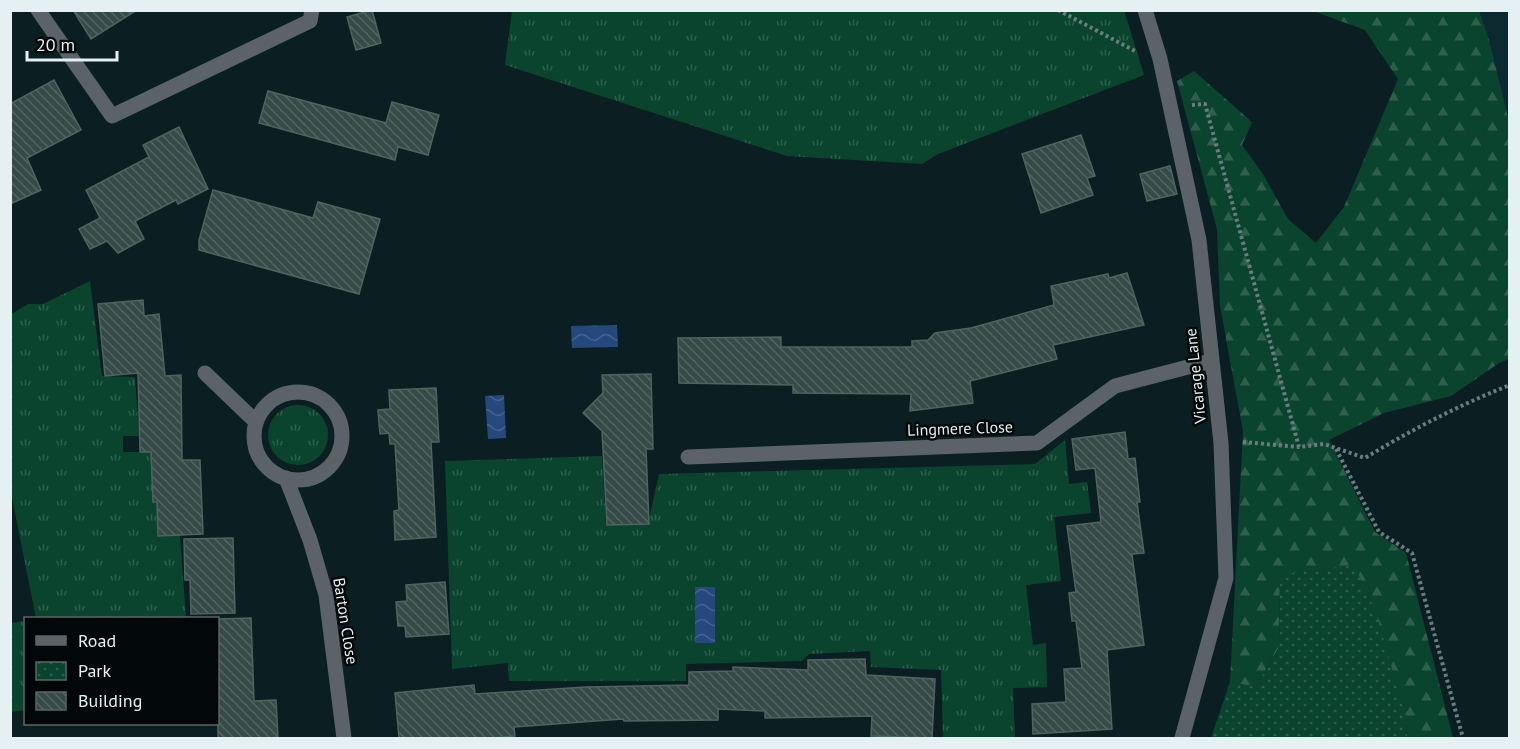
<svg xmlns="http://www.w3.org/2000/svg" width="1520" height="749" font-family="'PT Sans',sans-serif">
  <defs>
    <pattern id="grass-tufts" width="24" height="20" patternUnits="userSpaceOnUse" patternTransform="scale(1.5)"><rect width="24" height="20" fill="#0a442e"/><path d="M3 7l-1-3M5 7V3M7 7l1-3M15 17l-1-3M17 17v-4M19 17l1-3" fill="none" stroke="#2e5f4d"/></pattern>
    <pattern id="forest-firs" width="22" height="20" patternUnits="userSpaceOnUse" patternTransform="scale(1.5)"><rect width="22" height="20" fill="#0a442e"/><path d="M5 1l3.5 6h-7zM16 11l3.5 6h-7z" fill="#2e5f4d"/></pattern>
    <pattern id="park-dots" width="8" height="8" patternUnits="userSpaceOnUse" patternTransform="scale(1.5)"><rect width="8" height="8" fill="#0a442e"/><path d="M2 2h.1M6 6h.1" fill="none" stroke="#2e5f4d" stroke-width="1.8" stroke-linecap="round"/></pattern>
    <pattern id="water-waves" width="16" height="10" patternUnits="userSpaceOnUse" patternTransform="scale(1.5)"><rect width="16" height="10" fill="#25497c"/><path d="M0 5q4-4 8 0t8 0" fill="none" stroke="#44648f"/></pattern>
    <pattern id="building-back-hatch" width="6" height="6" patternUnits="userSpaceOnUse" patternTransform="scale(1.5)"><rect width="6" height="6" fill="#364a47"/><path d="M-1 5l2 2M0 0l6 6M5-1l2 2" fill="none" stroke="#536462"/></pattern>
  </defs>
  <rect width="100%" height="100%" fill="#0b1f22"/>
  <!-- built -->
  <path fill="#0b292e" d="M1474 11H1509V117Z"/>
  <!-- grass -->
  <g fill="url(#grass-tufts)">
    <path d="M1124 10 1144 75 938 154 922 164 787 156 505 65 512 11Z"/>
    <path d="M90 281 102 376 135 377 139 436H123V452H155L158 536 180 535 186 618H36L11 493 10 315 28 304H43Z"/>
    <circle cx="298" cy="435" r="30"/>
    <path d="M1065 440 1069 484 1087 482 1091 513 1054 517 1061 581 1026 585 1033 645 1046 643 1047 687 1013 688 1015 738H943L941 670 871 667 870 651 809 654 802 661 686 664V681H509L508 663 452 669 445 461 602 456 606 525 648 524 659 474 1035 464Z"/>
    <path d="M25 621V710L11 712V623Z"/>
  </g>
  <!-- forest -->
  <path fill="url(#forest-firs)" d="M1313 11H1479L1489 40 1509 121V359L1499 363 1451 396 1384 413 1329 440 1375 532 1406 553 1453 738H1407L1406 718 1280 575 1279 647 1256 687 1230 682 1243 431 1220 306 1217 229 1177 81 1194 71 1252 122 1242 145 1263 174 1288 219 1316 243 1344 207 1398 79 1365 30Z"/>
  <!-- park -->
  <path fill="url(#park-dots)" d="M1354 565 1376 613 1406 718 1407 738H1211L1230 682 1256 687 1279 647 1280 575Z"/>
  <!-- water -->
  <g fill="url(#water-waves)">
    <path d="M617 325 618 347 572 348 571 326Z"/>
    <path d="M504 395 506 438 488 439 485 396Z"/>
    <rect x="695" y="587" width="20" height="56"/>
  </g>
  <!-- building -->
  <g fill="url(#building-back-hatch)" stroke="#4e6461" stroke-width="1.5">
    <path d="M73 10H137L91 39Z"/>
    <path d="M372 10 381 43 356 50 347 17Z"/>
    <path d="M54 80 81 130 27 158 41 190 10 204V104Z"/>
    <path d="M268 91 386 123 392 102 439 115 428 155 398 147 395 160 259 123Z"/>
    <path d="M179 127 208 189 178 204 176 200 135 221 144 239 118 253 107 241 90 249 79 229 100 218 86 190 149 157 143 145Z"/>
    <path d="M1081 135 1095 176 1087 178 1093 195 1041 213 1022 154Z"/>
    <path d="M1170 166 1177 194 1147 201 1140 174Z"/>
    <path d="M213 190 313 218 318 202 380 219 359 294 199 250V240Z"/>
    <path d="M1127 273 1144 325 1053 345 1057 359 970 381 973 403 910 411 911 394 793 393V385L679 383 678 338 781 337V347H912V341L928 340 935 333 971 328 1054 305 1051 286 1108 274 1109 278Z"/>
    <path d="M143 300 144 316 159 314 165 376 181 375 182 460H200L203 534 158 536 157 502H153L151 452H140L138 373 105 376 98 304Z"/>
    <path d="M651 374 653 449H646L649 524 607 525 602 431 583 413 603 393 602 375Z"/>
    <path d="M436 388 439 442H431L436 537 395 540 394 511 399 510 395 444H390L389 433 380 434 378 410 390 409 389 390Z"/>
    <path d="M1125 432 1128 459 1135 458 1140 502H1137L1144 553 1132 554 1144 645 1107 650 1112 729 1033 734 1032 704 1066 702 1064 669 1082 668 1076 621H1072L1069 593 1076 592 1067 526 1101 522 1095 468 1076 470 1072 439Z"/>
    <path d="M233 538 235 613 191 614 190 580H185L184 539Z"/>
    <path d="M445 582 449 634 406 637 405 626H398L396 602 407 601 406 585Z"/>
    <path d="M251 618 254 701 276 700 278 738H218V619Z"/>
    <path d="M865 659 866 675 935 679 932 738 871 736 872 716 765 718V711L718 709V720L624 721 623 719 514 727 515 736 492 738H399L395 693 474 685 475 694 586 687 689 685V672L733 671V667L808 670V660Z"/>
  </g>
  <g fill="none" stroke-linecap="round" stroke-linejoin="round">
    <!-- path -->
    <g stroke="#6b7b7e" stroke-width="4" stroke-dasharray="3 3" stroke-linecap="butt">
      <path d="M1058 10 1135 51"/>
      <path d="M1192 105 1205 104 1299 447 1324 444 1365 458C1411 430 1459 405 1510 385"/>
      <path d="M1243 442 1299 447"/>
      <path d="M1336 449 1379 532 1412 553 1463 738"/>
    </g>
    <!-- minor -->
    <g stroke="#5c6368" stroke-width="15">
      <path d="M38 10 112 116 310 21 312 10"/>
      <path d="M1145 10 1160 59 1199 240 1221 443 1226 578 1182 738"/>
      <path d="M205 373 256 422"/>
      <circle cx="298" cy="436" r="44"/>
      <path d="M688 457 1037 443 1115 386 1211 361"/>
      <path d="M286 478 310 540 326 595 344 738"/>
    </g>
  </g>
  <g text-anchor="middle" stroke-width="5" stroke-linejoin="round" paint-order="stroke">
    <!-- street labels -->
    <g font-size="16" fill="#e4f0f2" stroke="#020809">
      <text transform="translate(1195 376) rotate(-96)" y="6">Vicarage Lane</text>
      <text transform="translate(960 428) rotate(-2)" y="6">Lingmere Close</text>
      <text transform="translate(346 621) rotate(81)" y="6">Barton Close</text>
    </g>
  </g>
  <!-- border -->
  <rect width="1520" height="749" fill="none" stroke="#e4f0f2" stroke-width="24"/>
  <!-- legend -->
  <rect x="24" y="617" width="195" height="108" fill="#020809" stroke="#5c6566" stroke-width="1.5"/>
  <rect x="36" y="636" width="30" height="9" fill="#5c6368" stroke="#5c6566" stroke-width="1.5"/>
  <text x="78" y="647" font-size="18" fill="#e4f0f2">Road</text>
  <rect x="36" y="662" width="30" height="18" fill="url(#park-dots)" stroke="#5c6566" stroke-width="1.5"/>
  <text x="78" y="677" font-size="18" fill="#e4f0f2">Park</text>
  <rect x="36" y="692" width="30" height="18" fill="url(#building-back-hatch)" stroke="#5c6566" stroke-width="1.5"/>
  <text x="78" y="707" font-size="18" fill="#e4f0f2">Building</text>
  <!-- scale -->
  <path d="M27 51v9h90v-9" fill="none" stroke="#e4f0f2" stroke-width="3"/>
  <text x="36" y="51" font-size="18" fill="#e4f0f2" stroke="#020809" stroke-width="4.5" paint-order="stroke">20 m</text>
</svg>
